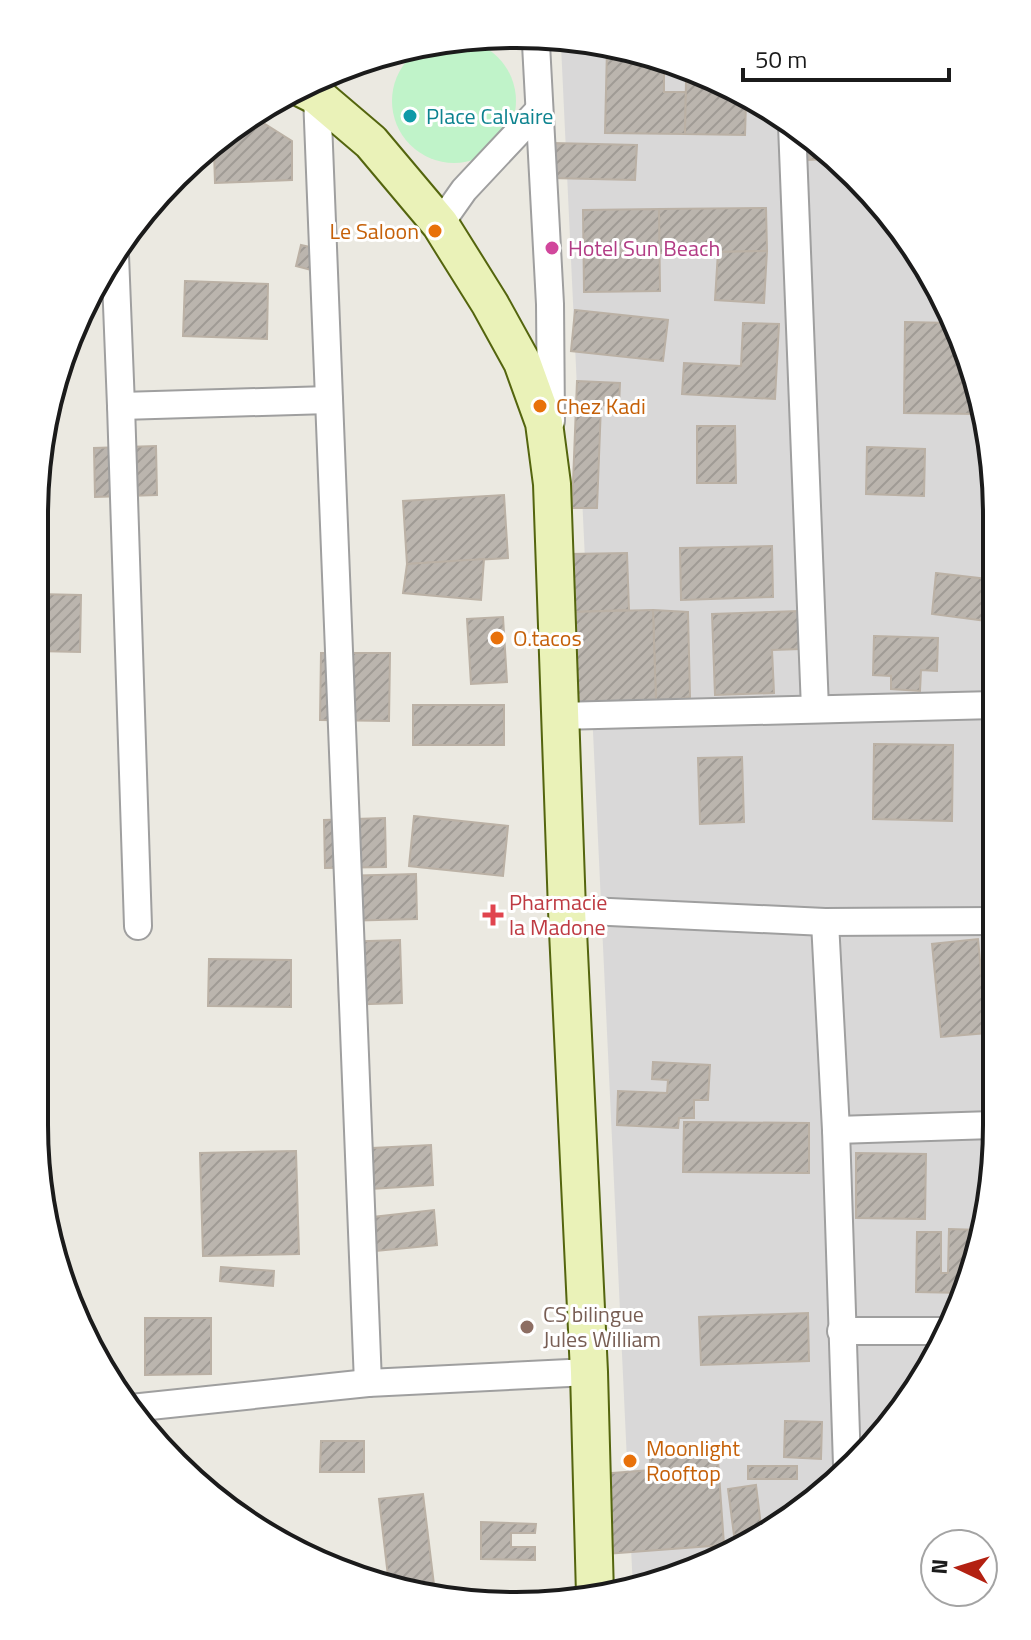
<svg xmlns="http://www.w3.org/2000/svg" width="1031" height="1640" font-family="'Titillium Web',sans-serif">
  <defs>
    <pattern id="building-hatch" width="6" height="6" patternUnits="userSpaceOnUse" patternTransform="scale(2)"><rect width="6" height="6" fill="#bbb5ae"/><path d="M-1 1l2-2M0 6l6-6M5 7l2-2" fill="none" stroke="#a09b95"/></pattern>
  </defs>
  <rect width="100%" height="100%" fill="#ebe9e1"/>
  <!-- residential -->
  <path fill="#d9d8d8" d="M561 45 641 51 809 134 897 222 947 302 996 484 993 1187 961 1308 897 1418 783 1525 641 1589 633 1590Z"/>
  <!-- park -->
  <circle fill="#c0f3c9" cx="454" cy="101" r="62"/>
  <!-- building -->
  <g fill="url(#building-hatch)" stroke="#bbb1a5" stroke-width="2">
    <path d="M607 48 641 51 664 62V92H686L685 134 605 133Z"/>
    <path d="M686 81H702L746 102 745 135 685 134Z"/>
    <path d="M254 117 292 141V180L215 183 214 152Z"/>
    <path d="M805 132 809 134 834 159 805 160Z"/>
    <path d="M552 143 637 145 635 180 551 178Z"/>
    <path d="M766 208 767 251 659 253V209Z"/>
    <path d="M659 209 660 291 584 292 583 210Z"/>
    <path d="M301 245 328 251 323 273 296 266Z"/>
    <path d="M767 251 764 303 715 300 718 252Z"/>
    <path d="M185 281 268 284 267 339 183 336Z"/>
    <path d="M575 310 668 320 663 361 571 351Z"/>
    <path d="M905 322 953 323 977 414 904 413Z"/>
    <path d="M743 323 779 324 775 399 682 394 684 363 741 366Z"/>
    <path d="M577 381 620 383 619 406 601 405 597 508H572Z"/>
    <path d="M697 426H735L736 483H697Z"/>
    <path d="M156 446 157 495 95 497 94 448Z"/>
    <path d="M867 447 925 449 924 496 866 494Z"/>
    <path d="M504 495 508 558 407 564 403 501Z"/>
    <path d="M996 499V551L990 552 985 500Z"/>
    <path d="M772 546 773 597 681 600 680 548Z"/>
    <path d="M627 553 629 610 571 612 569 554Z"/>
    <path d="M484 559 481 600 403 593 407 564Z"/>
    <path d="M936 573 996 580 995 622 932 614Z"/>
    <path d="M37 594 81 595 80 652 37 651Z"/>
    <path d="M653 610 688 612 690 697 656 703Z"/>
    <path d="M653 610 656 703 574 705 571 612Z"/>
    <path d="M799 611 800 649 772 650 774 693 715 695 712 614Z"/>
    <path d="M503 617 507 682 471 684 467 619Z"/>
    <path d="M874 636 938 638 937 671 921 670 920 691 891 689V676L873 675Z"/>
    <path d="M321 653H390L389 721 320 720Z"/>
    <rect x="413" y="705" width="91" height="40"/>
    <path d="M874 744 953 745 952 821 873 819Z"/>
    <path d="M742 757 744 822 700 824 698 758Z"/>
    <path d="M414 816 508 826 503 876 409 866Z"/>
    <path d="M385 818 386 867 325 868 324 820Z"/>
    <path d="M416 874 417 919 340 921 339 876Z"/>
    <path d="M978 939 987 1033 941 1037 932 944Z"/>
    <path d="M400 940 402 1003 339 1005 338 942Z"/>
    <path d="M209 959 291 960V1007L208 1006Z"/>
    <path d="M653 1062 710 1065 708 1100H694V1118H679L678 1128 617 1125 618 1091 667 1093 668 1080 652 1079Z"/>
    <path d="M684 1122 809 1123V1173L683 1172Z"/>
    <path d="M431 1145 433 1185 355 1190 353 1149Z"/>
    <path d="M296 1151 299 1254 203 1256 200 1153Z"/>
    <path d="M856 1153 926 1154 925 1219 856 1218Z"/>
    <path d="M434 1210 437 1245 376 1251 373 1217Z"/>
    <path d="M949 1229 981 1230 965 1293 916 1292 917 1232H941V1273H948Z"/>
    <path d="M221 1267 274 1271 273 1286 220 1281Z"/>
    <path d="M808 1313 809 1361 701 1365 699 1317Z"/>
    <path d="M145 1318H211V1374L145 1375Z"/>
    <path d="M785 1421 822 1422 821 1459 784 1457Z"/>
    <path d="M321 1441H364V1472H320Z"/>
    <path d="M717 1446 724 1545 606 1554 600 1474 651 1470 649 1450Z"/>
    <rect x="748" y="1466" width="49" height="13"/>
    <path d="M756 1485 762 1534 746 1542 735 1543 728 1489Z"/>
    <path d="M423 1494 435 1593 389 1585 379 1499Z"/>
    <path d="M481 1522 536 1524 535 1533H511V1547H535V1560L481 1559Z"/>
  </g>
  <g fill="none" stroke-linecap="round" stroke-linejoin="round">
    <!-- street casing -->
    <g stroke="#9f9f9f" stroke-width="30">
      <g id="street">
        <path d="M536 44 550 304 551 421"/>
        <path d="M317 96 368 1383"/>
        <path d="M792 125 815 709"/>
        <path d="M440 224 464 190 539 110"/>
        <path d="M115 255 121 406 138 926"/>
        <path d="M121 406 329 400"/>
        <path d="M559 716 995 705"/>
        <path d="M567 910 825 922 994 921"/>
        <path d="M825 922 836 1130 847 1465"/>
        <path d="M836 1130 993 1125"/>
        <path d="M841 1331H947"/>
        <path d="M131 1408 368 1383 589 1372"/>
      </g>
    </g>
    <!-- secondary casing -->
    <g stroke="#54650e" stroke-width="40">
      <path id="secondary" d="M303 89 317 96 371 142 440 224 490 304 522 362 544 423 552 484 567 910 589 1372 595 1595"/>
    </g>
    <!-- street -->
    <use href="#street" stroke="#fff" stroke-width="26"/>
    <!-- secondary -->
    <use href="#secondary" stroke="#eaf2b8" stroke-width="36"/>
  </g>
  <!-- markers -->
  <circle fill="#0f9aa8" stroke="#fff" stroke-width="3" cx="410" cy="116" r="8"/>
  <g fill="#e8710a" stroke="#fff" stroke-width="3">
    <circle cx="435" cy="231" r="8"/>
    <circle cx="540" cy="406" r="8"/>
    <circle cx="497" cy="638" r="8"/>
    <circle cx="630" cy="1461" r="8"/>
  </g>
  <circle fill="#d1479c" stroke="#fff" stroke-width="3" cx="552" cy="248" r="8"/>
  <path fill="#e0444e" stroke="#fff" stroke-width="3" d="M489 903h8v8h8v8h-8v8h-8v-8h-8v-8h8z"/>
  <circle fill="#8d6e63" stroke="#fff" stroke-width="3" cx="527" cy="1327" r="8"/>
  <g text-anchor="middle" stroke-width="6" stroke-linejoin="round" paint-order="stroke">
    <!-- culture labels -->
    <g font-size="22" fill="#0d838f" stroke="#fff" text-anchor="start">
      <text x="426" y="124">Place Calvaire</text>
    </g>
    <!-- food labels -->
    <g font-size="22" fill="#c56008" stroke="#fff" text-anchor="start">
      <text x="419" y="239" text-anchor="end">Le Saloon</text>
      <text x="556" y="414">Chez Kadi</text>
      <text x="513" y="646">O.tacos</text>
      <text x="646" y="1456">Moonlight<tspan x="646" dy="25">Rooftop</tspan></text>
    </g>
    <!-- hotel labels -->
    <g font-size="22" fill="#b23c85" stroke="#fff" text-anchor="start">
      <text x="568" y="256">Hotel Sun Beach</text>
    </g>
    <!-- health labels -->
    <g font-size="22" fill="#be3a42" stroke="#fff" text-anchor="start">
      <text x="509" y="910">Pharmacie<tspan x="509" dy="25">la Madone</tspan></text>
    </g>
    <!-- education labels -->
    <g font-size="22" fill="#785e54" stroke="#fff" text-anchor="start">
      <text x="543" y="1322">CS bilingue<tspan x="543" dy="25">Jules William</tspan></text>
    </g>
  </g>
  <!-- crop -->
  <path d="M0 0H1031V1640H0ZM515 48H516A467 467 0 0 1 983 515V1125A467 467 0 0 1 516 1592H515A467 467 0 0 1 48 1125V515A467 467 0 0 1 515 48Z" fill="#fff" fill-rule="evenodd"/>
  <path fill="none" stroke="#1b1b1b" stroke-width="4" d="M515 48H516A467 467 0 0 1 983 515V1125A467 467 0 0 1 516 1592H515A467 467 0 0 1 48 1125V515A467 467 0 0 1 515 48Z"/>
  <!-- north arrow -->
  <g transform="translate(959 1568) rotate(274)"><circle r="38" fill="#ffffff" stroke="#a4a4a4" stroke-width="2"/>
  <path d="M0-6L14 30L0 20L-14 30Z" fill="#b32112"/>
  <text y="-12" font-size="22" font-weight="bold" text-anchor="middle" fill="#1b1b1b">N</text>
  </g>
  <!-- scale -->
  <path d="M743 68v12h206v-12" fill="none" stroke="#1b1b1b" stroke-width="4"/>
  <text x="755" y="68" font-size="24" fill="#1b1b1b" stroke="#ffffff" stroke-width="6" paint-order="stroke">50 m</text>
</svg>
